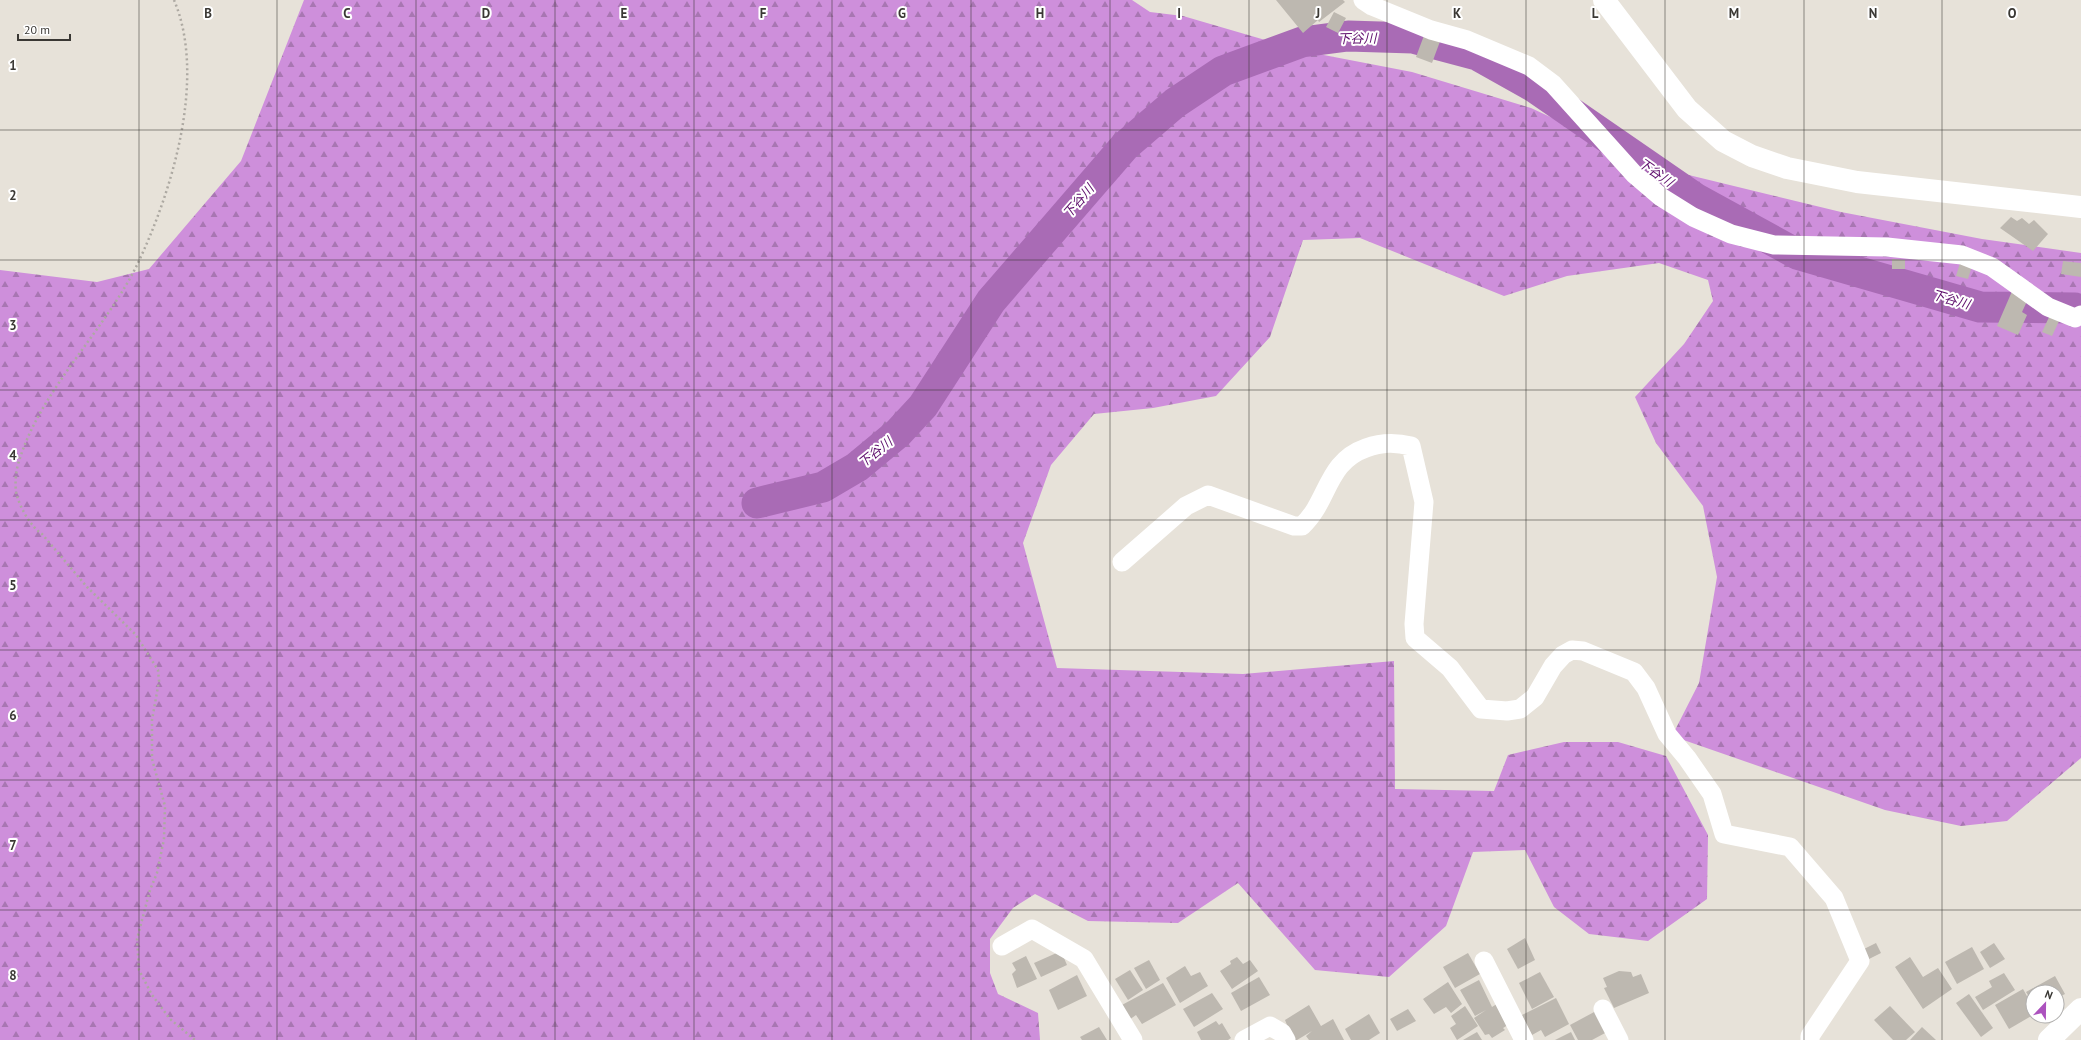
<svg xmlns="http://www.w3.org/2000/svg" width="2081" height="1040" font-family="'PT Sans','Noto Sans JP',sans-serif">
  <defs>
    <pattern id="forest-firs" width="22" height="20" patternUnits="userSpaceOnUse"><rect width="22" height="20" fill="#ce8fdb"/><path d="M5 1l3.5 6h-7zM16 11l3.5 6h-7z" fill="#a876b2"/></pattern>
  </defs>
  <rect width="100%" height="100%" fill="#e7e2d9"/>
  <!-- forest -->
  <path fill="url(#forest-firs)" d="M304 0H1132L1150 12 1183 16 1303 51 1412 72 1531 108 1660 168 1841 212 1982 239 2081 253V758L2007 821 1961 826 1885 810 1672 736 1699 683 1717 577 1703 506 1656 443 1635 397 1684 344 1713 301 1708 280 1659 263 1567 276 1504 296 1360 238 1303 240 1270 337 1216 396 1153 408 1094 414 1051 465 1023 543 1057 668 1243 674 1394 661 1395 789 1494 791 1508 755 1564 742H1618L1666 756 1708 835 1707 899 1648 941 1589 934 1554 907 1525 850 1473 852 1446 926 1389 977 1315 970 1238 883 1178 923 1088 921 1035 894 1013 908 990 939V973L998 994 1038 1013 1040 1040H0V270L97 282 149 269 241 161Z"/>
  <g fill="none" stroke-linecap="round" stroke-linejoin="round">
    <!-- river -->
    <path stroke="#a96bb5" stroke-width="31" d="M757 503 823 487 857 467 898 433 923 406 991 301 1125 146 1175 103 1223 71 1302 42 1348 36 1413 38 1477 55 1534 87 1695 198 1797 254 1980 307 2075 308"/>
  </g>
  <!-- building -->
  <g fill="#bdb8b0">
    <path d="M1276 0H1343L1345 2 1319 22 1318 20 1303 33Z"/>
    <path d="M1334 12 1346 18 1338 33 1326 27Z"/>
    <path d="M1426 30 1442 36 1432 63 1416 57Z"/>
    <path d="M2011 217 2017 221 2022 218 2029 224 2034 220 2048 234 2033 251 2000 228Z"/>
    <path d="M1892 259 1905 260V269H1892Z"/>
    <path d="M2063 261 2081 263V277L2061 274Z"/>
    <path d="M1960 263 1972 266 1968 279 1956 276Z"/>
    <path d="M2013 289 2029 297 2022 312 2027 315 2018 335 1997 326Z"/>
    <path d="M2051 313 2061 317 2052 336 2042 332Z"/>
    <path d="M1525 938 1535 960 1518 969 1507 949Z"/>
    <path d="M1876 943 1881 953 1867 960 1862 950Z"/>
    <path d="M1994 943 2005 959 1990 968 1980 952Z"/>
    <path d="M1972 947 1984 969 1957 984 1945 962Z"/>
    <path d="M1061 951 1067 965 1041 977 1034 963Z"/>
    <path d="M1468 953 1480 974 1455 988 1443 967Z"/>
    <path d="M1026 956 1037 979 1017 988 1012 974 1016 970 1012 963Z"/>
    <path d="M1237 957 1243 964 1250 960 1258 971 1232 989 1220 971 1231 964 1230 961Z"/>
    <path d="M1910 957 1923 977 1938 968 1952 989 1923 1009 1895 967Z"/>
    <path d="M1149 960 1160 980 1146 989 1134 968Z"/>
    <path d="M1185 966 1191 976 1200 972 1208 986 1180 1003 1166 978Z"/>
    <path d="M1130 970 1143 990 1128 1000 1115 979Z"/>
    <path d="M1619 971 1631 972 1633 977 1641 974 1649 993 1614 1008 1604 988 1607 987 1603 978Z"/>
    <path d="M1540 972 1554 997 1532 1009 1519 983Z"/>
    <path d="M2004 973 2015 990 1983 1010 1975 997 1992 987 1989 981Z"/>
    <path d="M1077 975 1087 996 1058 1010 1049 990Z"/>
    <path d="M2055 976 2065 994 2057 998V992H2033V1003L2026 992Z"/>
    <path d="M1259 977 1270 995 1241 1011 1231 993Z"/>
    <path d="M1479 980 1492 1007 1500 1002 1513 1022 1503 1028 1505 1030 1492 1038 1489 1034 1485 1035 1474 1018 1486 1010 1475 1016 1460 990Z"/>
    <path d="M1448 982 1462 1004 1451 1013 1446 1007 1434 1014 1423 999Z"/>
    <path d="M1163 983 1176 1005 1142 1024 1136 1015 1129 1020 1120 1006Z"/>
    <path d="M2023 989 2033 1007V1015L2009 1029 1995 1005Z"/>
    <path d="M1212 993 1223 1009 1194 1027 1183 1009Z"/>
    <path d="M1969 994 1993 1028 1981 1037 1956 1003Z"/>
    <path d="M1556 998 1569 1024 1545 1037 1541 1030 1532 1035 1522 1015Z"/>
    <path d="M1309 1005 1321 1026 1333 1019 1344 1040H1309L1306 1036 1312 1031 1297 1040H1293L1285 1020Z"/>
    <path d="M1465 1006 1478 1026 1457 1040 1450 1028 1456 1024 1451 1016Z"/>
    <path d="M1890 1006 1915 1032 1906 1040H1893L1874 1020Z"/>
    <path d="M1408 1009 1416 1021 1397 1031 1390 1019Z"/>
    <path d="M1596 1011 1607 1032 1592 1040H1578L1570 1025Z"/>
    <path d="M1369 1014 1380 1033 1369 1040H1351L1345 1029Z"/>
    <path d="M1216 1021 1219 1025 1222 1023 1231 1038 1228 1040H1201L1197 1032Z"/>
    <path d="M1099 1027 1107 1040H1082L1080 1037Z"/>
    <path d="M1922 1027 1936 1040H1910Z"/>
    <path d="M1477 1032 1482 1040H1463Z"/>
    <path d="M1571 1032 1575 1040H1555Z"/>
  </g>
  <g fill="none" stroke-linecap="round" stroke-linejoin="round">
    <!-- path -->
    <path stroke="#ada9a2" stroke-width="2.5" stroke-dasharray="2 3" stroke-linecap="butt" d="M174 0C207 78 172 192 137 265 105 330 42 389 20 458 16 468 14 486 17 496 21 509 31 527 42 534L87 587 136 635 158 670 159 681 152 720V759L165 806 164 839 157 873 150 890 137 939 139 970 152 995 170 1019 195 1040"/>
    <!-- minor -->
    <g stroke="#fff" stroke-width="19">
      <path d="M1363 0 1372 6 1431 30 1467 40 1529 66 1553 84 1634 174 1661 197 1693 217 1731 234 1774 245 1887 247 1962 255 1992 267 2048 307 2075 318 2081 315"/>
      <path d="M1122 562 1186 506 1208 495 1294 526H1302C1329 501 1326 462 1366 448 1382 442 1395 442 1411 446L1424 502 1414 624 1415 638 1450 668 1481 709 1507 711 1520 709 1535 697 1553 666 1563 655 1572 650 1583 651 1634 672 1646 688 1667 734 1687 758 1712 794 1724 834 1790 847 1834 898 1860 961 1810 1036V1040"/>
      <path d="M1002 946 1032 929 1084 959 1133 1040"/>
      <path d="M1484 961 1524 1040"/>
      <path d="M1603 1009 1619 1040"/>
      <path d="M1244 1040 1270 1026 1282 1033 1286 1040"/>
    </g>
    <!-- tertiary -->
    <g stroke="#fff" stroke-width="22">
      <path d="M1604 0 1687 109 1723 141 1752 156 1787 168 1857 182 2081 207"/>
      <path d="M2049 1040 2081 1009"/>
    </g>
  </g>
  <!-- grid -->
  <path fill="none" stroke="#3a3834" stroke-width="1" stroke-opacity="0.55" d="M139 0V1040M277 0V1040M416 0V1040M555 0V1040M694 0V1040M832 0V1040M971 0V1040M1110 0V1040M1249 0V1040M1387 0V1040M1526 0V1040M1665 0V1040M1804 0V1040M1942 0V1040M0 130H2081M0 260H2081M0 390H2081M0 520H2081M0 650H2081M0 780H2081M0 910H2081"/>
  <g text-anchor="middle" stroke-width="4" stroke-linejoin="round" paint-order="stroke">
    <!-- water labels -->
    <g font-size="13" font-style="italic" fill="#5c0b6a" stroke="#fff">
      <text transform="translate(1357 38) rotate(-1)" y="5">下谷川</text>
      <text transform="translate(1656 172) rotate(35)" y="5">下谷川</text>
      <text transform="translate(1078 201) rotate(-49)" y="5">下谷川</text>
      <text transform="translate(1951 299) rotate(16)" y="5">下谷川</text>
      <text transform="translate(875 452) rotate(-39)" y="5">下谷川</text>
    </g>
  </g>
  <g font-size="13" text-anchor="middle" font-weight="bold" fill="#3a3834" stroke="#fff" stroke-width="4" stroke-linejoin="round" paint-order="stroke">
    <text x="208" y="18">B</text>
    <text x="347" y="18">C</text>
    <text x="486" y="18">D</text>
    <text x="624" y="18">E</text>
    <text x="763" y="18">F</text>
    <text x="902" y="18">G</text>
    <text x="1040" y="18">H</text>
    <text x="1179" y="18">I</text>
    <text x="1318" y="18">J</text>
    <text x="1457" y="18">K</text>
    <text x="1595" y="18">L</text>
    <text x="1734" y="18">M</text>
    <text x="1873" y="18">N</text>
    <text x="2012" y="18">O</text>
    <text x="13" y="70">1</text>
    <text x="13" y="200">2</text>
    <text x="13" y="330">3</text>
    <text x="13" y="460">4</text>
    <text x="13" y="590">5</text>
    <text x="13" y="720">6</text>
    <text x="13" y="850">7</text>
    <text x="13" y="980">8</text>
  </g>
  <!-- north arrow -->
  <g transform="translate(2045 1004) rotate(22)"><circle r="19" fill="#ffffff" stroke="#b0afae"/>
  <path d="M0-3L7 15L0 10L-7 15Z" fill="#ac52be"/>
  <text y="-6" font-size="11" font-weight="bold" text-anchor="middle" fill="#3a3834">N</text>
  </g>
  <!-- scale -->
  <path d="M18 34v6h52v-6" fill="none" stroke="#3a3834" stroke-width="2"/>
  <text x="24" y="34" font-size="12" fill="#3a3834" stroke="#ffffff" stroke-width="3" paint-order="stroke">20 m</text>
</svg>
